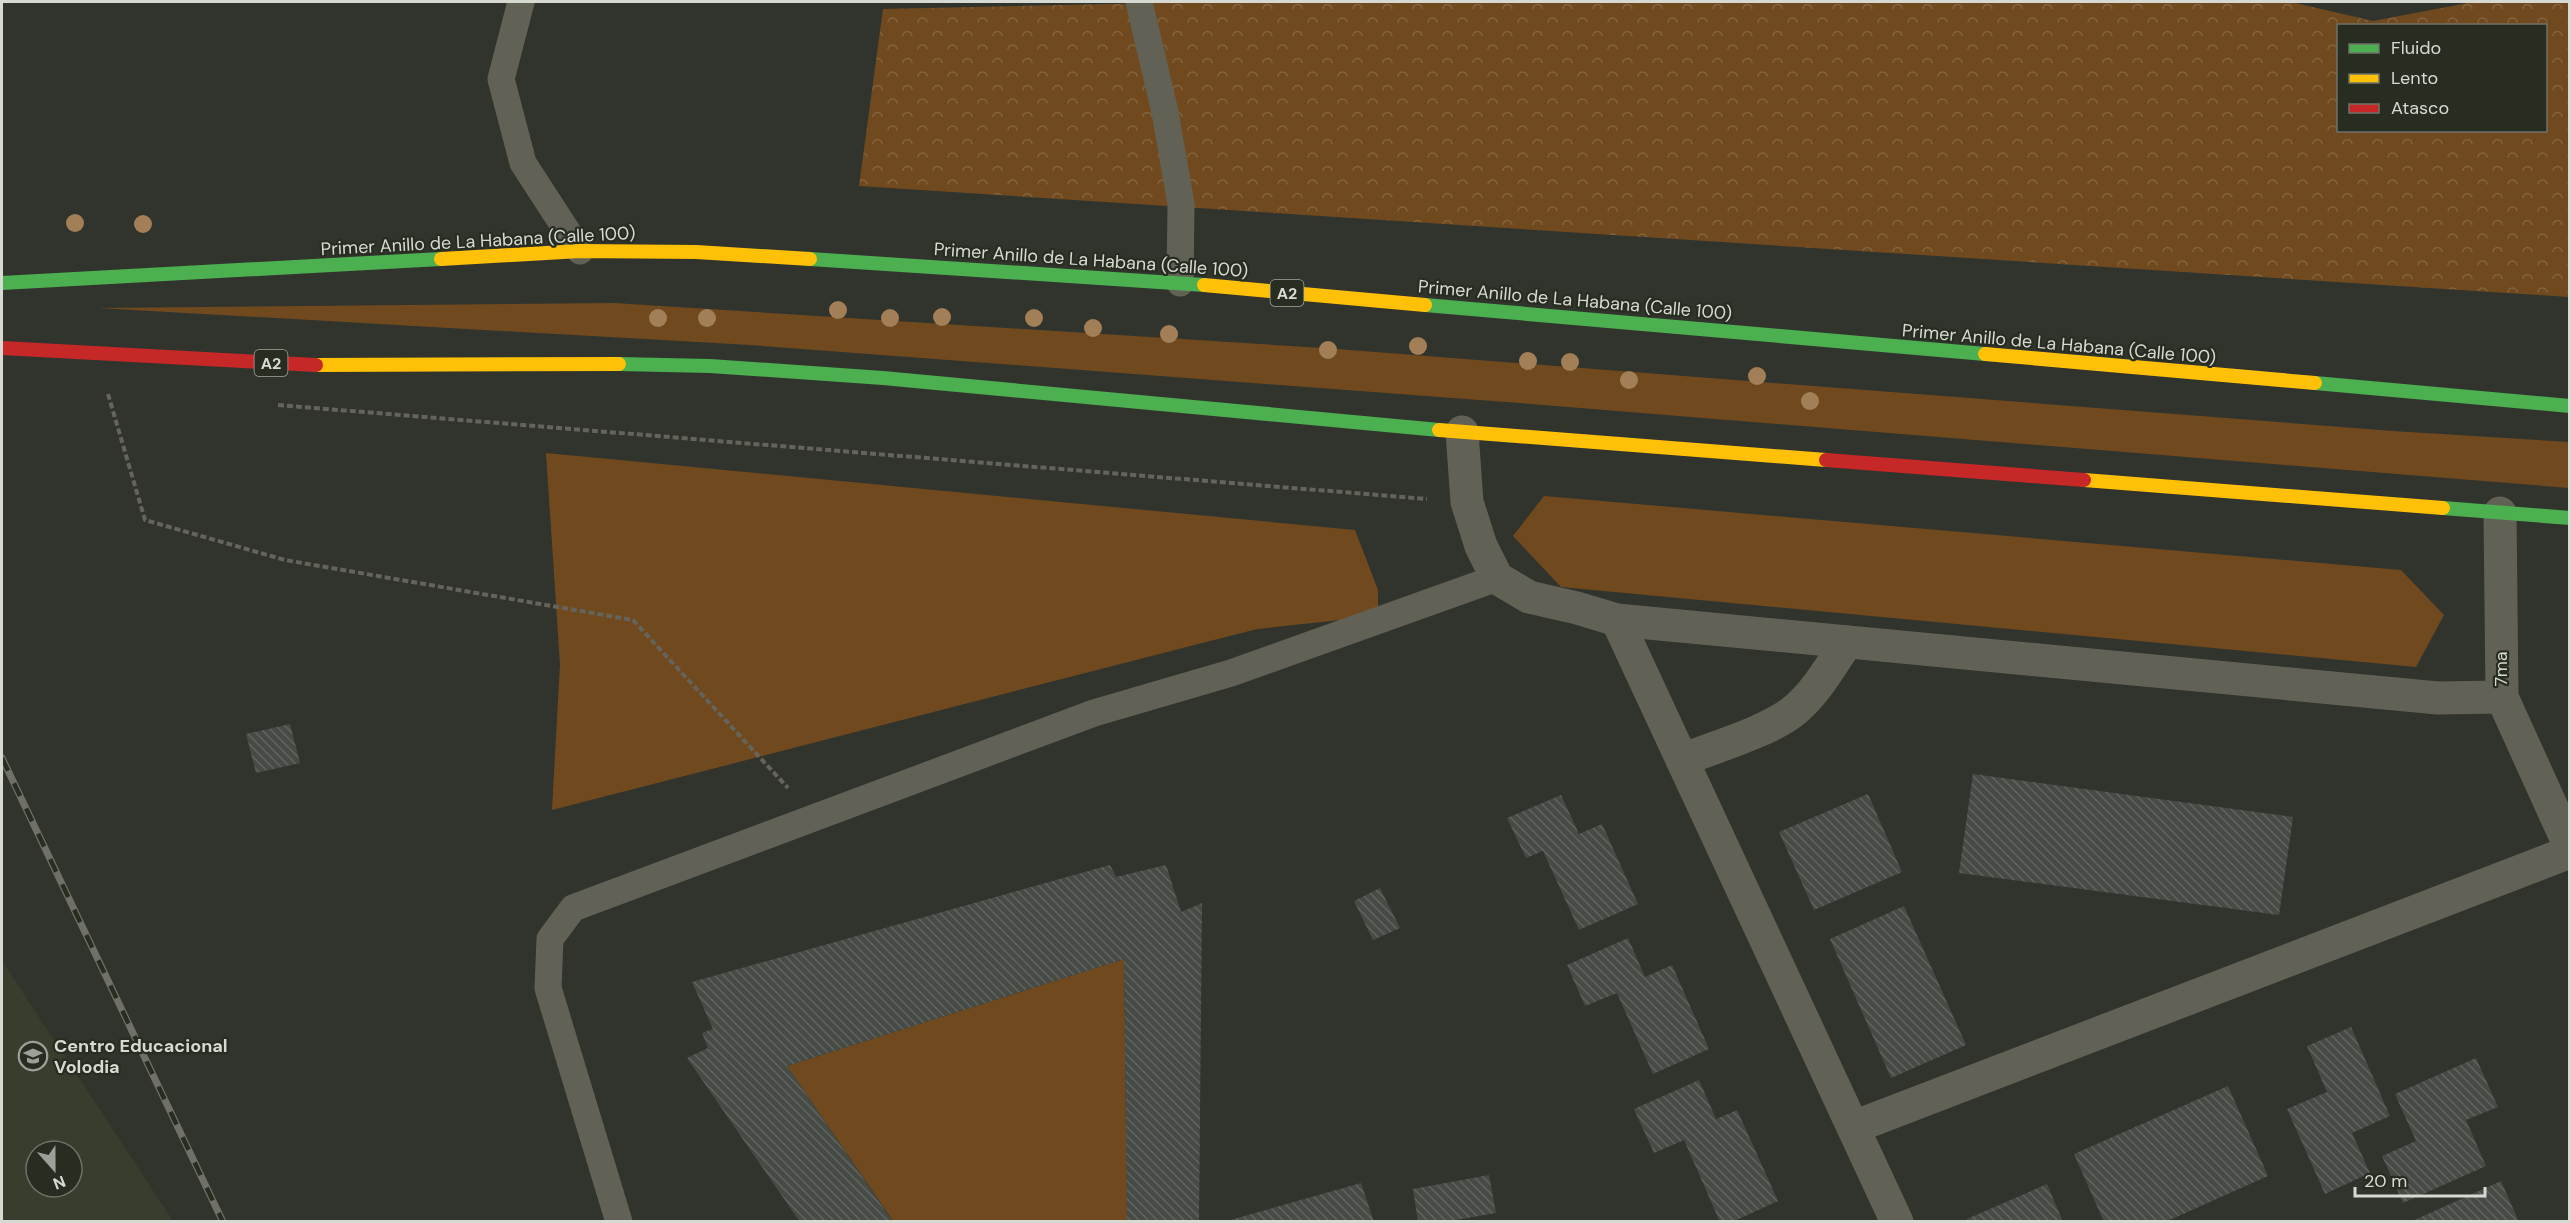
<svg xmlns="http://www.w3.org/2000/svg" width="2571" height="1223" font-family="'DM Sans',sans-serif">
  <defs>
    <pattern id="forest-crowns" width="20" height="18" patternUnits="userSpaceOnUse" patternTransform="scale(1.5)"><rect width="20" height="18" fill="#704a1e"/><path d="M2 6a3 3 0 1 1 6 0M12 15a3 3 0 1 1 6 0" fill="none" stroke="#84643e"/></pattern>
    <pattern id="building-back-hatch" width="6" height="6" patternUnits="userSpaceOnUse" patternTransform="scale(1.5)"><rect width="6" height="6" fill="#464b46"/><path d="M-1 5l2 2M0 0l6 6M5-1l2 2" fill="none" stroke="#606460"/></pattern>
  </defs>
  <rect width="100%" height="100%" fill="#31342d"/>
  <!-- built -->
  <path fill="#373e2d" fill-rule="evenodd" d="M2 961 173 1221H2ZM36 1151H72V1187H36Z"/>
  <!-- grass -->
  <g fill="#704a1e">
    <path d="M614 303 1337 349 2393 431 2569 442V488L1531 404 750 345 98 308Z"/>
    <path d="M546 453 1355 530 1378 590V616L1257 629 552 810 560 664Z"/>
    <path d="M1544 496 2401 570 2444 615 2416 667 1561 587 1513 536Z"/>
    <path d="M1124 959 1127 1221H893L787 1066Z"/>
  </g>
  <!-- forest -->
  <path fill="url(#forest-crowns)" fill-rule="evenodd" d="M1205 2H2291L2373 21 2473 2H2569V297L859 186 883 9ZM2338 26H2546V130H2338Z"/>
  <!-- building -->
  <g fill="url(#building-back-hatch)">
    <path d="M290 724 300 763 256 773 246 734Z"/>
    <path d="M1973 774 2293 817 2279 915 1959 873Z"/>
    <path d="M1868 794 1902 872 1814 910 1779 832Z"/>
    <path d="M1561 795 1579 834 1602 824 1638 904 1579 930 1543 851 1526 858 1507 818Z"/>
    <path d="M1110 865 1116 877 1166 865 1181 912 1202 903 1199 1222H1127L1124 959 787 1066 893 1222H800L687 1058 708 1048 702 1033 713 1029 692 982Z"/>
    <path d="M1380 888 1400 928 1373 940 1354 901Z"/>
    <path d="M1904 906 1966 1045 1891 1078 1830 939Z"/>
    <path d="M1628 938 1645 977 1672 965 1709 1049 1653 1074 1617 993 1585 1006 1567 965Z"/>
    <path d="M2351 1027 2390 1116 2352 1133 2370 1173 2325 1194 2287 1109 2327 1092 2307 1046Z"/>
    <path d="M2476 1058 2498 1107 2466 1120 2486 1166 2403 1203 2382 1156 2416 1141 2395 1094Z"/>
    <path d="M1699 1080 1716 1119 1737 1110 1778 1201 1732 1222H1720L1684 1140 1654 1153 1634 1109Z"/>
    <path d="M2228 1086 2268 1176 2165 1222H2104L2074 1154Z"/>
    <path d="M1489 1175 1496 1213 1444 1222H1418L1413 1189Z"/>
    <path d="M2501 1181 2519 1222H2410Z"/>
    <path d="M1361 1183 1374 1222H1227V1221Z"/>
    <path d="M2047 1184 2063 1222H1968L1967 1219Z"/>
  </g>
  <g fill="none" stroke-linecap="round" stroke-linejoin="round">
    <!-- path -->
    <g stroke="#65645c" stroke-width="4" stroke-dasharray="6 3" stroke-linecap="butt">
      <path d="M108 394 145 520 285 560 633 620 788 788"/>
      <path d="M278 405 1427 499"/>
    </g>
    <!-- lane -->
    <g stroke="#626156" stroke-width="27">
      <path d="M521 2 501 79 523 163 580 251"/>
      <path d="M1139 2 1165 112 1181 204 1180 283"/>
      <path d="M619 1222 548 988 550 939 573 908 1094 713 1231 673 1497 578"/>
    </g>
    <!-- street -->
    <g stroke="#626156" stroke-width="33">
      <path d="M1462 432 1467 502 1481 546 1497 578 1529 597 1577 608 1617 620 2438 698 2502 697"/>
      <path d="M2500 513 2502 697 2570 847"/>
      <path d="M1617 620 1897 1222"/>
      <path d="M1682 760C1714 747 1771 731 1796 709 1818 690 1831 665 1847 642"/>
      <path d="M1854 1127 2570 852"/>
    </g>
    <!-- fast -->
    <g stroke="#4caf50" stroke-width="14">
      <path d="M810 259 1204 285"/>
      <path d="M2 283 441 259"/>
      <path d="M1425 305 1985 354"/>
      <path d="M619 364 710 366 883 378 1439 430"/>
      <path d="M2315 383 2570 406"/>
      <path d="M2443 508 2570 518"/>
    </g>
    <!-- slow -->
    <g stroke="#ffc107" stroke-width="14">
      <path d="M441 259 580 251 696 252 810 259"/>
      <path d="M1204 285 1425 305"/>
      <path d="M1985 354 2315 383"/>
      <path d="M316 365 619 364"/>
      <path d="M1439 430 1826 460"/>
      <path d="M2084 480 2443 508"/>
    </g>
    <!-- jam -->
    <g stroke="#c62828" stroke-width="14">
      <path d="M2 348 316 365"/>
      <path d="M1826 460 2084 480"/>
    </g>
    <!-- rail casing -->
    <g stroke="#6f7068" stroke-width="7">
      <path id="rail" d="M2 758 223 1222"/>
    </g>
    <!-- rail -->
    <use href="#rail" stroke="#282d21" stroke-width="4.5" stroke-dasharray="14" stroke-linecap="butt"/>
  </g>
  <!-- trees -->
  <g fill="#a27f57">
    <circle cx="75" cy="223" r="9"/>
    <circle cx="143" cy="224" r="9"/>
    <circle cx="838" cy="310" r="9"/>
    <circle cx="942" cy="317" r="9"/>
    <circle cx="658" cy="318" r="9"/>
    <circle cx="707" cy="318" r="9"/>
    <circle cx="890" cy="318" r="9"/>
    <circle cx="1034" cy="318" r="9"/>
    <circle cx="1093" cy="328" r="9"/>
    <circle cx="1169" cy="334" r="9"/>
    <circle cx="1418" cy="346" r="9"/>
    <circle cx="1328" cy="350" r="9"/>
    <circle cx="1528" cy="361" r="9"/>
    <circle cx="1570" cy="362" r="9"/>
    <circle cx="1757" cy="376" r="9"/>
    <circle cx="1629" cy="380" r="9"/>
    <circle cx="1810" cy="401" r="9"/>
  </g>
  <!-- icons -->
  <defs>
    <g id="school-ring" transform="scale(1.5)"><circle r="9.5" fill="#282d21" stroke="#9da098" stroke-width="1.5"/><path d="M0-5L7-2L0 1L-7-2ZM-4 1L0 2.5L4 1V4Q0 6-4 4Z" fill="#9da098"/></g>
  </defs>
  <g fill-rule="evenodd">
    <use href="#school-ring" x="33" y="1056"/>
  </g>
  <g text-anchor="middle" stroke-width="4.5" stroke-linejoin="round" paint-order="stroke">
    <!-- shield labels -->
    <g fill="#282d21" stroke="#a2a69d" stroke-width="1.5">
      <rect x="1270.5" y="280" width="33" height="26" rx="4.5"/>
      <rect x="254.5" y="350" width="33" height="26" rx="4.5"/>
    </g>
    <g font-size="16" font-weight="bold" fill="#d7dad2">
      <text x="1287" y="299">A2</text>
      <text x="271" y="369">A2</text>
    </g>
    <!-- street labels -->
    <g font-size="18" fill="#d7dad2" stroke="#282d21">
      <text transform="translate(478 241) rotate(-3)" y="6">Primer Anillo de La Habana (Calle 100)</text>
      <text transform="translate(1091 260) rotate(4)" y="6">Primer Anillo de La Habana (Calle 100)</text>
      <text transform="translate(1575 300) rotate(5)" y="6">Primer Anillo de La Habana (Calle 100)</text>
      <text transform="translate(2059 344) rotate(5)" y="6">Primer Anillo de La Habana (Calle 100)</text>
      <text transform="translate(2501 669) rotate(-90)" y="6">7ma</text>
    </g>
    <!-- poi labels -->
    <g font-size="18" font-weight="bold" fill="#d7dad2" stroke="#282d21" text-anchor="start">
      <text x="54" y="1052">Centro Educacional<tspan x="54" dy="21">Volodia</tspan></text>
    </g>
  </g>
  <!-- border -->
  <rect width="2571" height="1223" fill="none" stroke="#d7dad2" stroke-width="6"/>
  <!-- legend -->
  <rect x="2337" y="24" width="210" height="108" fill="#282d21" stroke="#6e7268" stroke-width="1.5"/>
  <rect x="2349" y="44" width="30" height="9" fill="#4caf50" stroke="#6e7268" stroke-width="1.5"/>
  <text x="2391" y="54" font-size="18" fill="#d7dad2">Fluido</text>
  <rect x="2349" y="74" width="30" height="9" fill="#ffc107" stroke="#6e7268" stroke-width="1.5"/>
  <text x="2391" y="84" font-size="18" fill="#d7dad2">Lento</text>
  <rect x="2349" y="104" width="30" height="9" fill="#c62828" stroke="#6e7268" stroke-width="1.5"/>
  <text x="2391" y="114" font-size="18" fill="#d7dad2">Atasco</text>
  <!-- north arrow -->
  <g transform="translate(54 1169) rotate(159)"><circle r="28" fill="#282d21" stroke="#6e7268" stroke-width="1.5"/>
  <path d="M0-4.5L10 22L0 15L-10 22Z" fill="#9da098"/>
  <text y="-9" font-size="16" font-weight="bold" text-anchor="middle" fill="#d7dad2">N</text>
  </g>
  <!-- scale -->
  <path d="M2355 1187v9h130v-9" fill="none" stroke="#d7dad2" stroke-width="3"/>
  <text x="2364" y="1187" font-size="18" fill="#d7dad2" stroke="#282d21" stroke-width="4.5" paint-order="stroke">20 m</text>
</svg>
